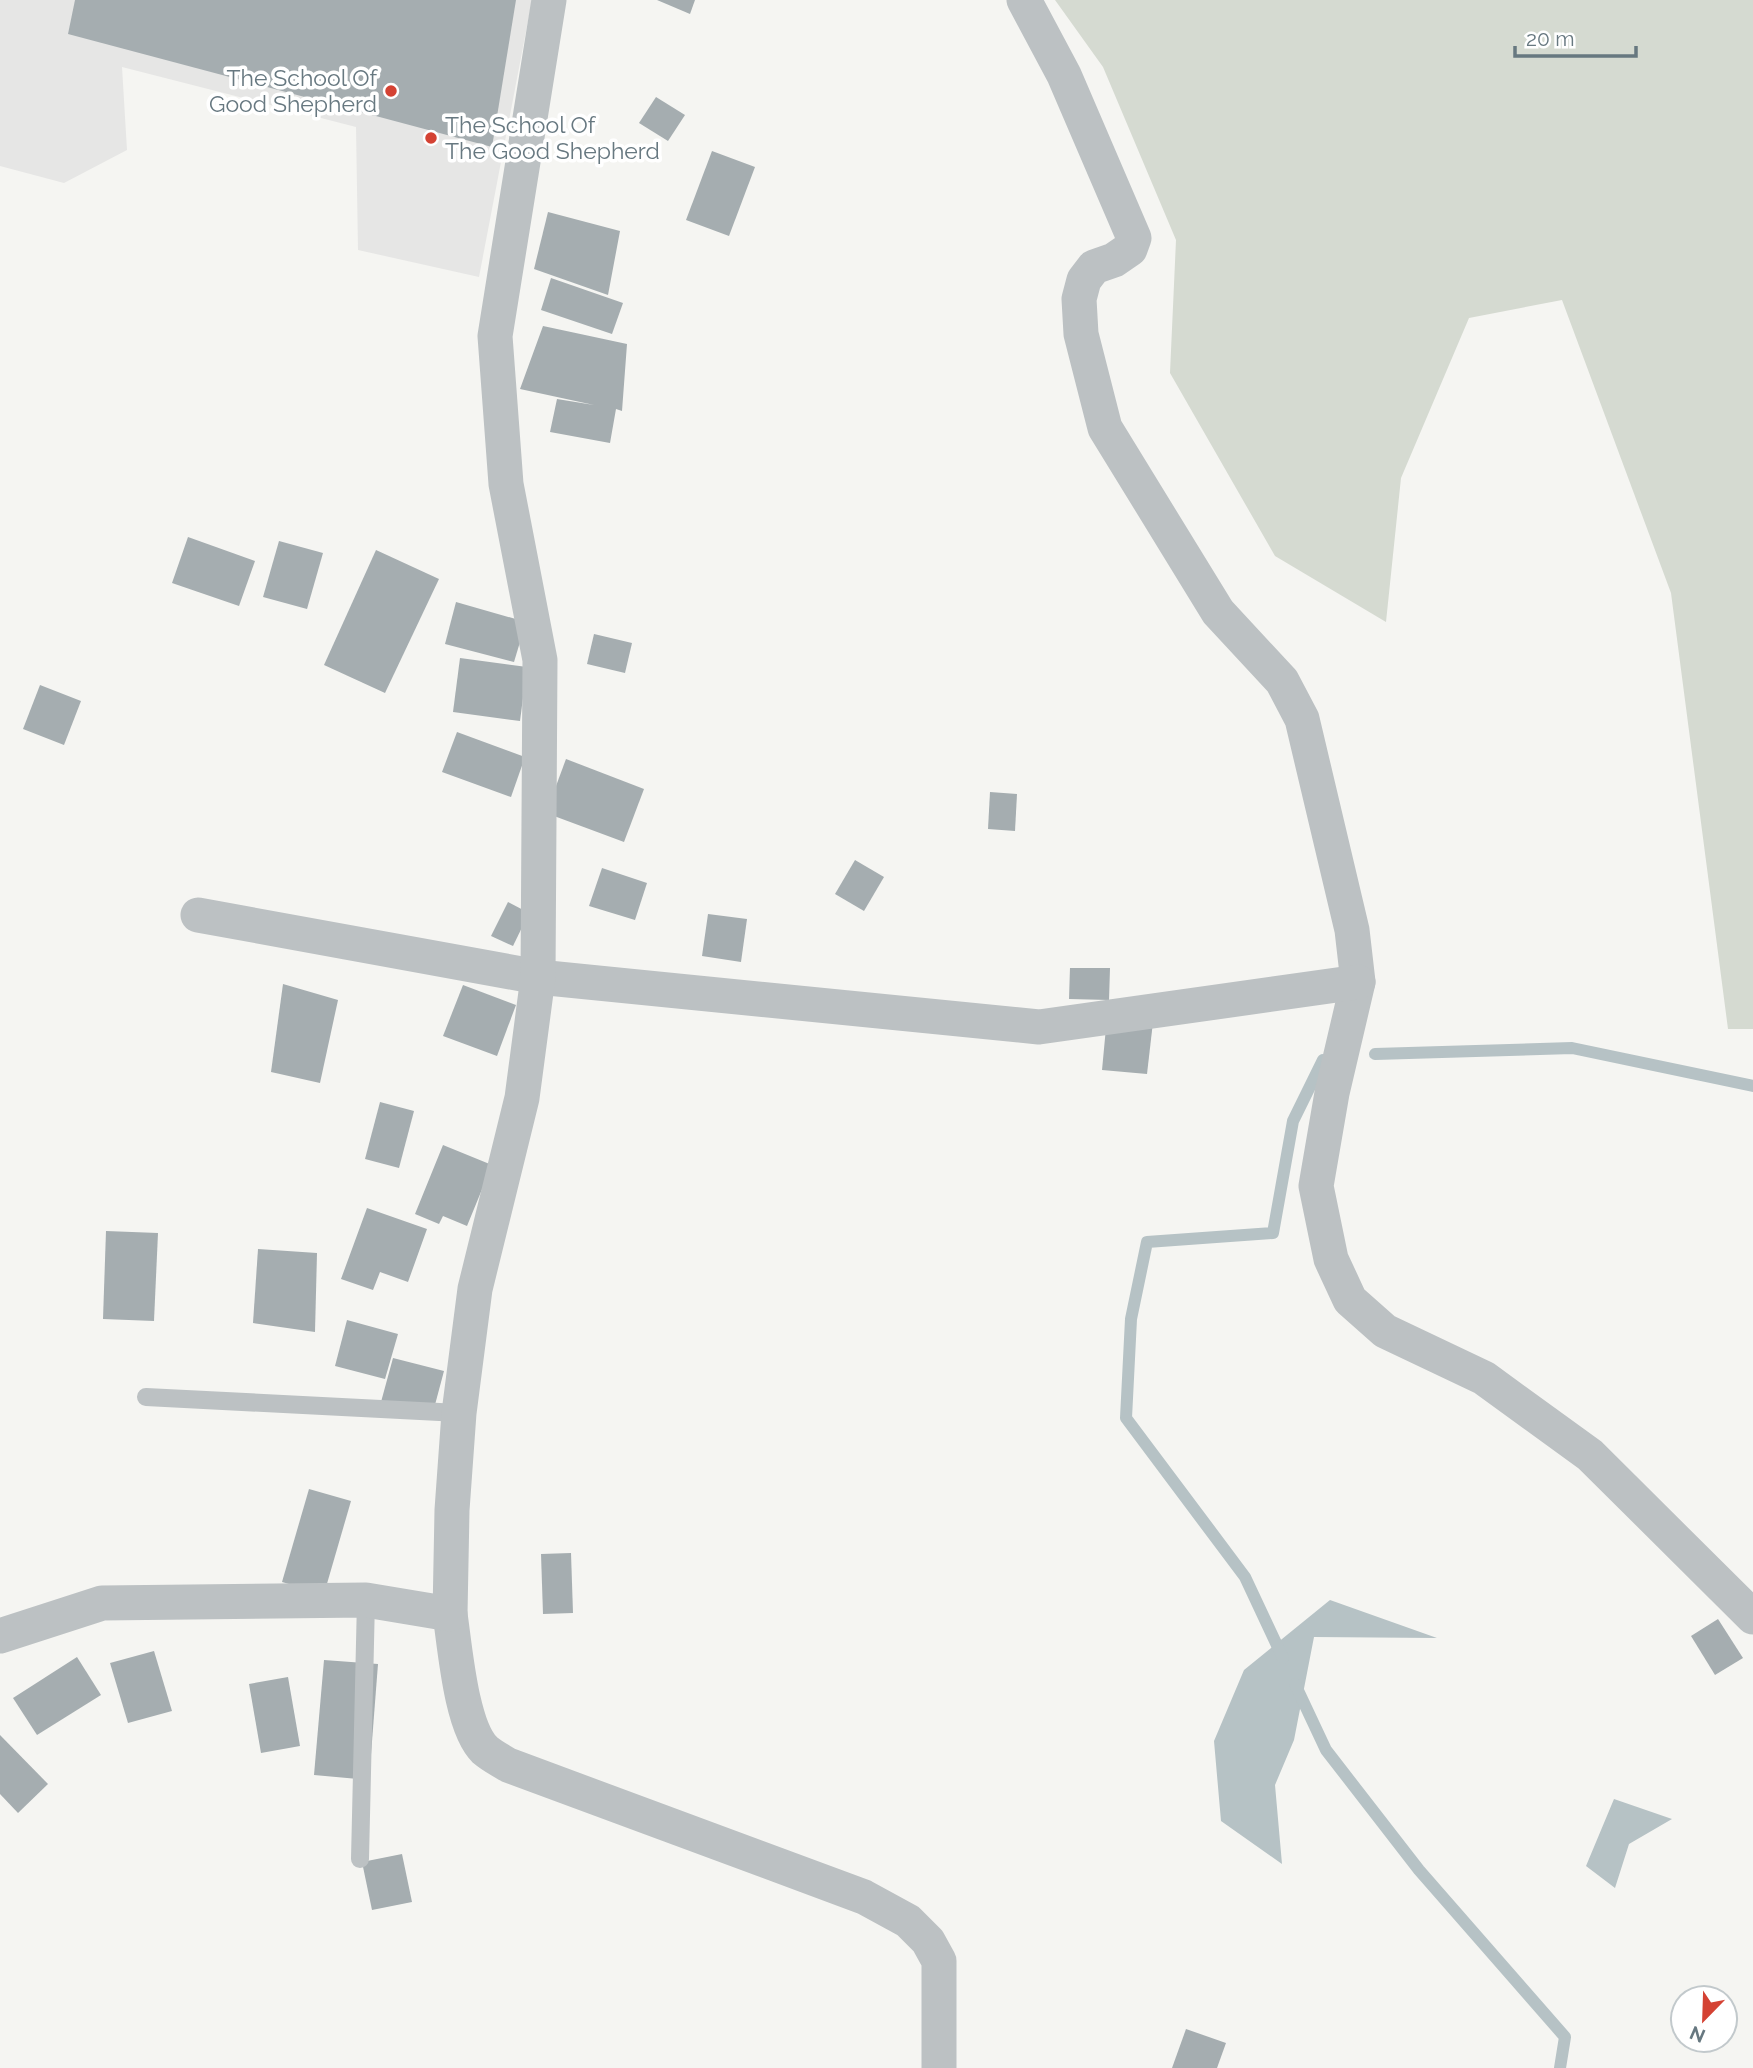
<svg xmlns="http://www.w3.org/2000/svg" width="1753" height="2068" font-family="Raleway,sans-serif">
  <rect width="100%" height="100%" fill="#f5f5f2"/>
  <!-- built -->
  <path fill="#e6e6e5" d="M0 0H532L479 277 358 250 356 127 122 67 127 150 64 183 0 166Z"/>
  <!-- green -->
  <path fill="#d5dad1" d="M1055 0H1753V1029H1728L1671 593 1562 300 1469 318 1401 478 1386 622 1275 556 1170 373 1176 240 1103 67Z"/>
  <!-- water -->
  <g fill="#b6c2c5">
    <path d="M1330 1600 1437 1638 1314 1637 1294 1740 1275 1785 1282 1864 1221 1821 1214 1741 1244 1670Z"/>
    <path d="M1614 1799 1672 1819 1629 1844 1615 1888 1586 1866Z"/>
  </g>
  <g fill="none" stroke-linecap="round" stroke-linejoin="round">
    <!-- stream -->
    <g stroke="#b6c2c5" stroke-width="12">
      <path d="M1375 1054 1572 1048 1753 1086"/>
      <path d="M1283 1658 1245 1577 1126 1418 1131 1319 1147 1242 1273 1233 1293 1121 1323 1060"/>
      <path d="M1295 1684 1326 1750 1419 1870 1565 2037 1560 2068"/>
    </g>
  </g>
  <!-- building -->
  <g fill="#a5adb0">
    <path d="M75 0H516L492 147 68 34Z"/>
    <path d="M657 0H695L690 14Z"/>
    <path d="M656 97 685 115 668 141 639 123Z"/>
    <path d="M712 151 755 167 729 236 686 220Z"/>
    <path d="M548 212 620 231 608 295 534 269Z"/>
    <path d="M551 278 623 303 612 334 541 310Z"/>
    <path d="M543 326 627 344 622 411 616 409 610 443 550 432 557 399 594 405 520 389Z"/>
    <path d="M188 537 255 561 239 606 172 583Z"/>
    <path d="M279 541 323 553 307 609 263 597Z"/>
    <path d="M376 550 439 579 385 693 324 665Z"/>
    <path d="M456 602 526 622 514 662 445 644Z"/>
    <path d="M594 634 632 643 625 673 587 664Z"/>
    <path d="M460 658 527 667 520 721 453 712Z"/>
    <path d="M40 685 81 701 64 745 23 729Z"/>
    <path d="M457 732 525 757 511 797 442 772Z"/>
    <path d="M566 759 644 789 624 842 546 813Z"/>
    <path d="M990 792 1017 794 1015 831 988 829Z"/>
    <path d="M855 860 884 877 864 911 835 894Z"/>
    <path d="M602 868 647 883 635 920 589 906Z"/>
    <path d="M508 902 529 913 513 946 491 936Z"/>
    <path d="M708 914 747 919 741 962 702 956Z"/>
    <path d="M1070 968H1110L1109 1000 1069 999Z"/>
    <path d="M283 984 338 1000 320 1083 271 1072Z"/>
    <path d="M463 985 516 1005 497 1056 443 1036Z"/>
    <path d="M1107 1017 1153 1022 1147 1074 1102 1070Z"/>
    <path d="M380 1102 414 1111 399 1168 365 1159Z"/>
    <path d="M443 1145 492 1165 467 1226 443 1216 439 1224 415 1214Z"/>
    <path d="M367 1208 427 1229 408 1282 380 1272 373 1290 341 1279Z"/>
    <path d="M106 1231 158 1233 154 1321 103 1319Z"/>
    <path d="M258 1249 317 1253 315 1332 253 1323Z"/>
    <path d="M347 1320 398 1334 385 1379 335 1366Z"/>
    <path d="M393 1358 444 1371 432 1416 381 1402Z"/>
    <path d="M309 1489 351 1501 324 1594 282 1582Z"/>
    <path d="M571 1553 573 1613 543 1614 541 1554Z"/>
    <path d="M1718 1619 1743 1658 1715 1675 1691 1636Z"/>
    <path d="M154 1651 172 1711 128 1723 110 1663Z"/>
    <path d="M77 1657 101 1695 37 1735 13 1698Z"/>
    <path d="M324 1660 378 1664 369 1780 314 1775Z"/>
    <path d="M288 1677 300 1746 261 1753 249 1684Z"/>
    <path d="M0 1735 48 1784 18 1813 0 1794Z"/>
    <path d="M402 1854 412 1902 372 1910 362 1862Z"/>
    <path d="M1186 2029 1226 2043 1217 2068H1172Z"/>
  </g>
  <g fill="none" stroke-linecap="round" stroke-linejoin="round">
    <!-- lane -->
    <g stroke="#bcc1c3" stroke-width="18">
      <path d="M146 1397 459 1413"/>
      <path d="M360 1859 366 1600"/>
    </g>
    <!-- street -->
    <g stroke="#bcc1c3" stroke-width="35">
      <path d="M1024 0 1064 75 1134 238 1130 249 1114 260 1094 267 1084 280 1079 299 1081 334 1105 428 1218 612 1282 681 1302 719 1352 930 1358 982 1332 1093 1316 1186 1331 1259 1350 1300 1385 1331 1484 1378 1590 1455 1753 1617"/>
      <path d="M198 915 538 977 1039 1027 1358 982"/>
      <path d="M450 1614C455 1647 461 1727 485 1750 492 1756 500 1760 508 1765L864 1897 908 1921 928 1941 939 1961V2068"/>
      <path d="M0 1636 102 1603 366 1600 450 1614 452 1510 459 1413 475 1289 522 1098 538 977 540 660 506 484 495 336 549 0"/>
    </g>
  </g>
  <!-- markers -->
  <g fill="#d44233" stroke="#fff" stroke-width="2.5">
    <circle cx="391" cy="91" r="7"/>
    <circle cx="431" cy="138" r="7"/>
  </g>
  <g text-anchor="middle" stroke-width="7" stroke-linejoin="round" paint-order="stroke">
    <!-- poi labels -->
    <g font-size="23" fill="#677880" stroke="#fff" text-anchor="end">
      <text x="377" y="86">The School Of<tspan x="377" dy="26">Good Shepherd</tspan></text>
      <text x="445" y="133" text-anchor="start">The School Of<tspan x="445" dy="26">The Good Shepherd</tspan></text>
    </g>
  </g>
  <!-- north arrow -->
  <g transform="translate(1704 2019) rotate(203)"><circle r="33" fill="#ffffff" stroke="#c2c9cc" stroke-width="2"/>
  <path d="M0-5L12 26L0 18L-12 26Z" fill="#d44233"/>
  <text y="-10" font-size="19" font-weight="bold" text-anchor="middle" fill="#677880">N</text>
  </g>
  <!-- scale -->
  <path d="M1515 46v10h121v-10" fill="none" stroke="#677880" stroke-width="3.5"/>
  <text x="1526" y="46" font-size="21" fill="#677880" stroke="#ffffff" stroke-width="5" paint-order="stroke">20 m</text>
</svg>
